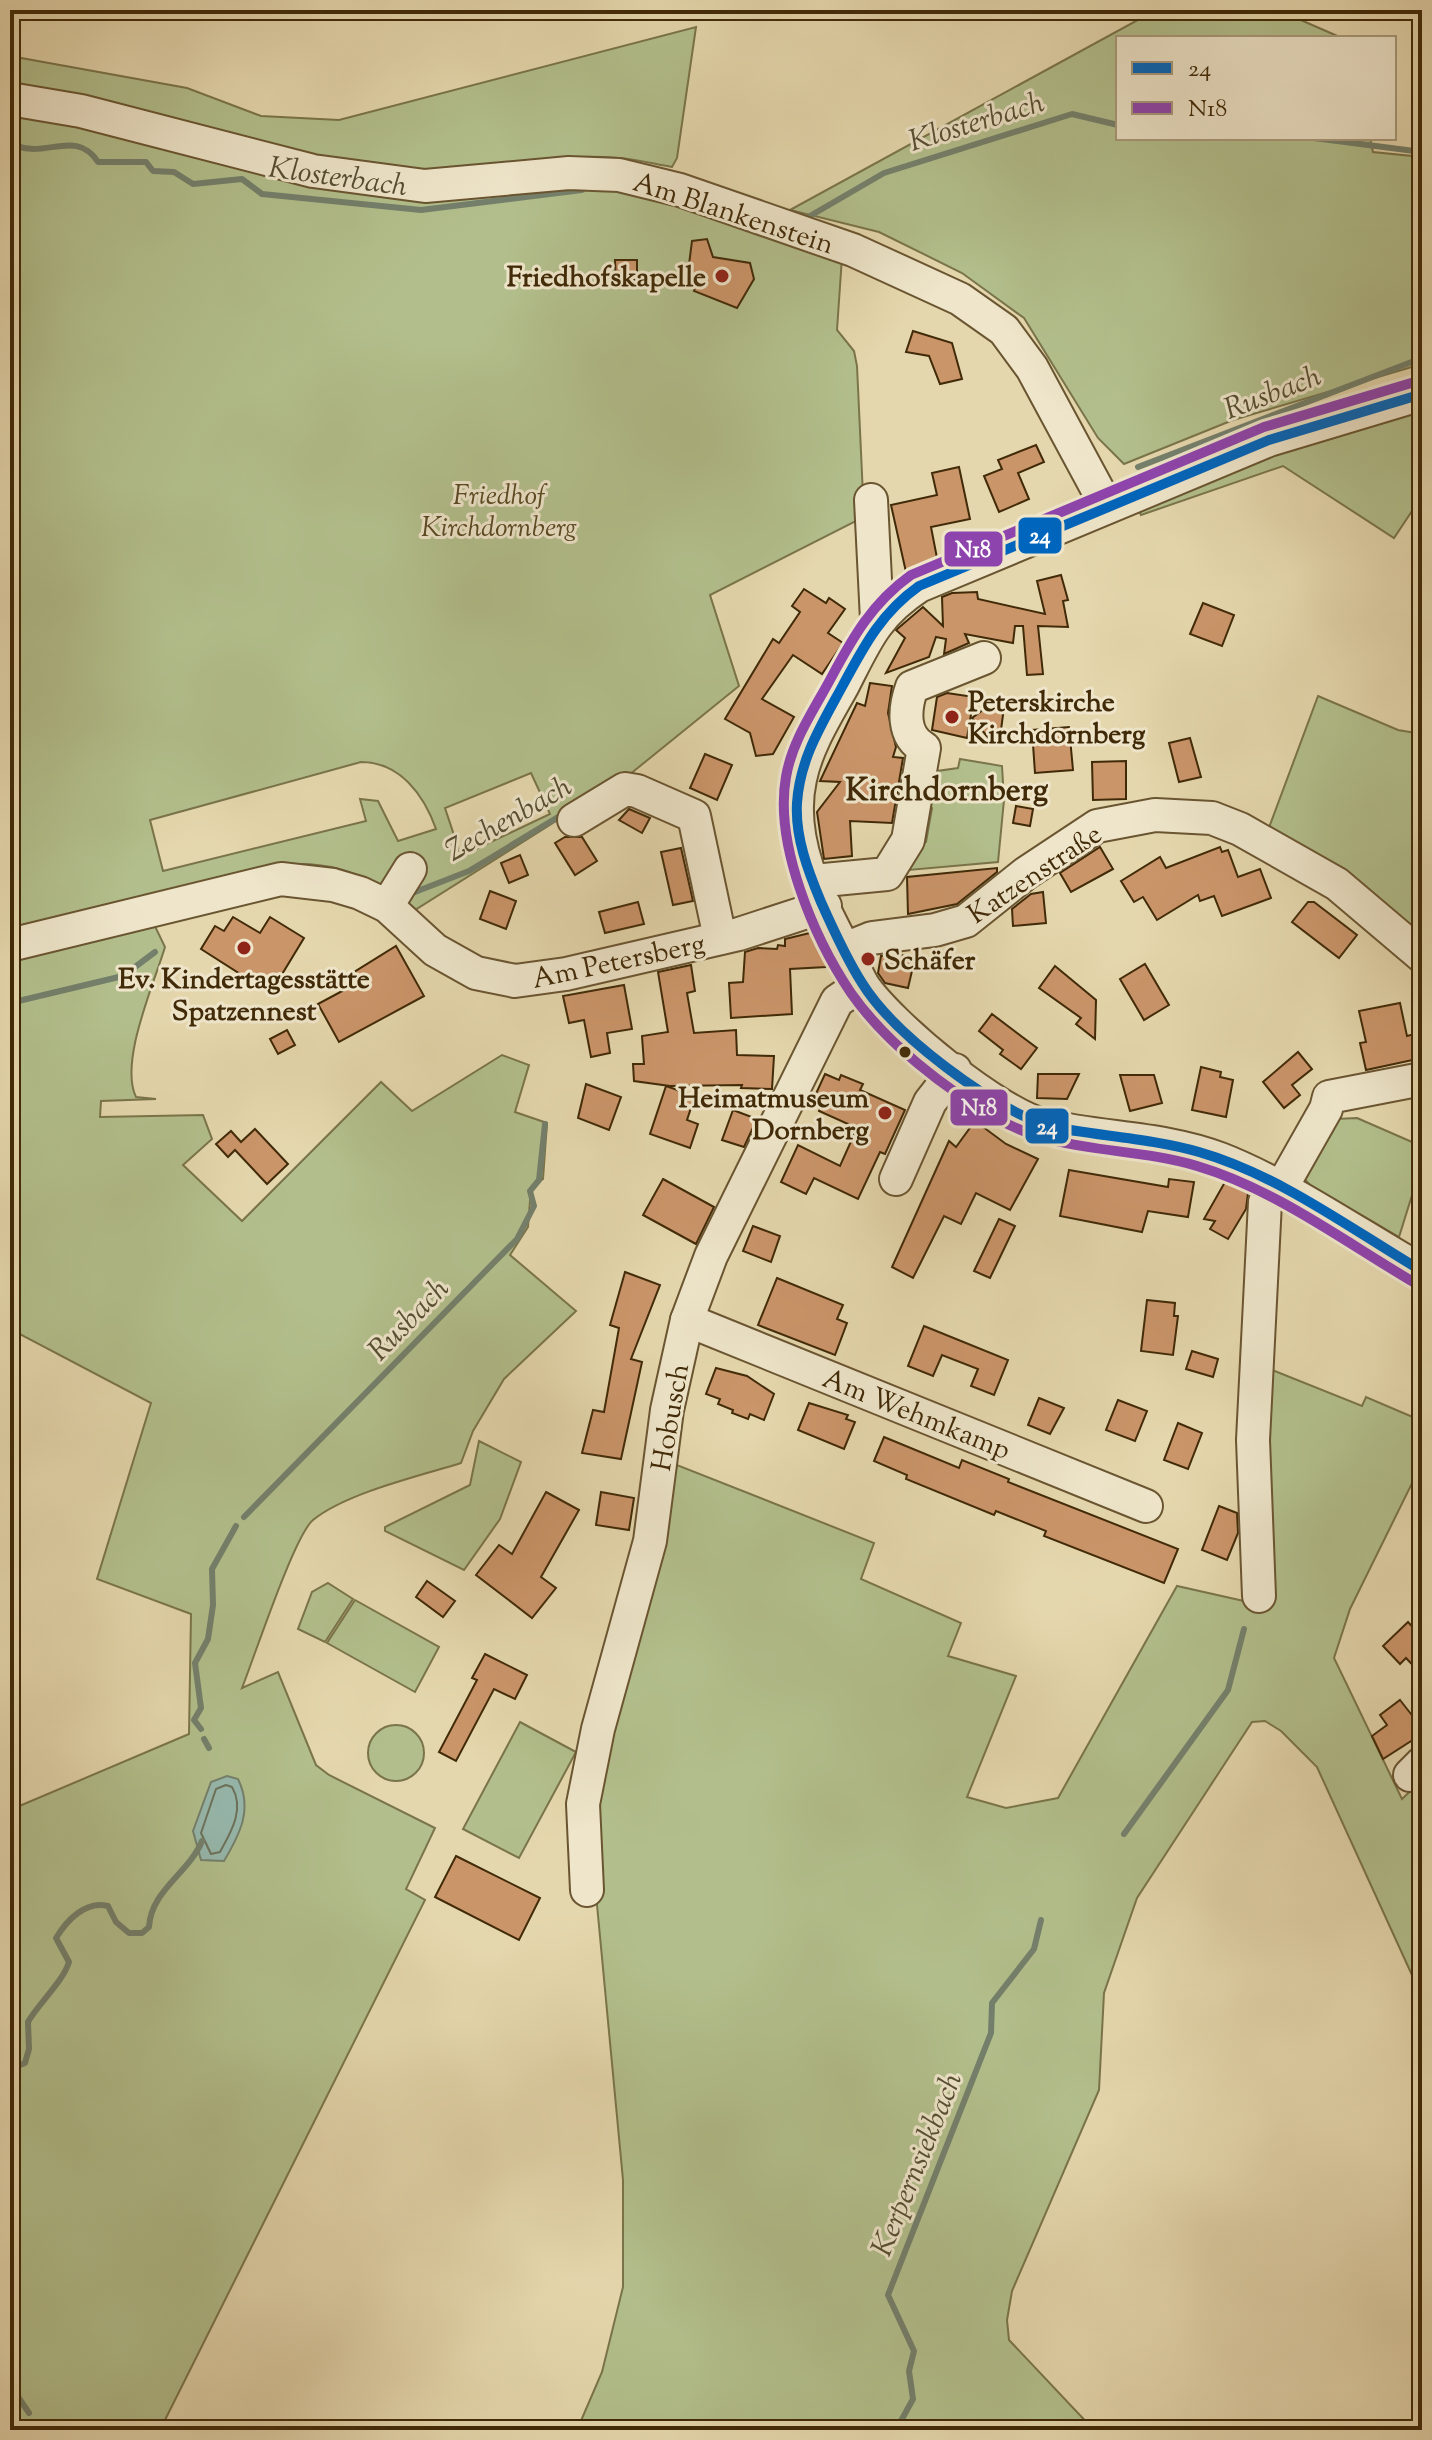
<svg xmlns="http://www.w3.org/2000/svg" width="1432" height="2440" font-family="'Sorts Mill Goudy',serif">
  <rect width="100%" height="100%" fill="#e5d7ad"/>
  <filter id="stains"><feTurbulence type="fractalNoise" baseFrequency=".0025" numOctaves="4"/><feColorMatrix values="0 0 0 0 .2 0 0 0 0 .09 0 0 0 0 .02 0 0 0 .5 -.17"/></filter>
  <radialGradient id="worn" r=".72"><stop offset=".6" stop-color="#630" stop-opacity="0"/><stop offset="1" stop-color="#630" stop-opacity=".3"/></radialGradient>
  <!-- green -->
  <g fill="#b2bf8c" stroke="#7a744a" stroke-width="2" fill-rule="evenodd">
    <path d="M1156 10H1278L1342 38H1118V138H1370L1373 152 1422 157V364L1233 420 1124 464 1098 438 1024 318 962 273 879 232 790 210Z"/>
    <path d="M696 27 677 158 672 167C654 164 636 159 618 158 550 151 482 174 413 170 283 163 138 118 10 88V56L187 88 261 116 339 120Z"/>
    <path d="M10 110 313 182 563 183 652 190 842 257 837 330 854 351 857 366 864 517 710 595 739 686 629 775 415 910C360 870 326 856 256 868L10 931ZM361 762C400 762 424 795 436 829L398 841 378 801 360 799 366 821 163 871 150 820ZM531 773 550 814 461 856 445 808Z"/>
    <path d="M1422 411V496L1394 538 1283 466 1141 515 1138 509 1275 451Z"/>
    <path d="M1318 696 1398 730 1422 734V945L1267 833Z"/>
    <path d="M960 759 1002 766 1004 800 998 862 909 870 913 850 926 842 932 808 925 801 930 772 958 768Z"/>
    <path d="M152 920 165 947C154 984 119 1062 136 1097L156 1099 101 1101 100 1117 203 1115 212 1139 183 1165 242 1221 381 1082 412 1111 502 1055 529 1065 515 1112 547 1123 543 1179 531 1188 528 1227 510 1255 576 1311 504 1379 473 1431 461 1463C419 1476 346 1493 313 1520 294 1536 254 1658 242 1688L278 1672 316 1765 329 1775 435 1828 406 1889 425 1900 160 2430H10V1810L189 1734 191 1614 97 1579 151 1403 10 1329V954Z"/>
    <path d="M1357 1118 1412 1142 1413 1192 1399 1237 1310 1185 1300 1174 1335 1119Z"/>
    <path d="M1267 1368 1362 1406 1366 1397 1422 1421V1463L1350 1609 1334 1658 1402 1799 1422 1780V1997L1317 1767 1281 1731 1265 1721 1252 1722 1137 1898 1104 1993 1099 2090 1012 2291 1007 2320 1009 2340 1094 2430H577L602 2372 623 2287V2180L594 1873 591 1807 626 1657 677 1465 874 1543 861 1579 961 1623 948 1656 1016 1676 967 1797 1006 1808 1058 1798 1177 1586 1266 1606Z"/>
    <path d="M479 1441 521 1462 500 1519 464 1570 385 1531V1527L470 1485Z"/>
    <path d="M328 1583 353 1599 325 1642 298 1629 312 1592Z"/>
    <path d="M355 1600 439 1647 415 1692 327 1643Z"/>
    <path d="M520 1722 576 1752 519 1858 463 1829Z"/>
    <circle cx="396" cy="1753" r="28"/>
  </g>
  <!-- water -->
  <path fill="#96b9ae" stroke="#74806c" stroke-width="2" d="M227 1776 238 1779C253 1809 240 1834 224 1861L201 1860 193 1831 211 1782Z"/>
  <g fill="none" stroke-linecap="round" stroke-linejoin="round">
    <!-- shore -->
    <path stroke="#6c725b" stroke-width="2" d="M226 1785 232 1787C245 1809 231 1832 220 1852L211 1854 201 1833 216 1789Z"/>
    <!-- stream -->
    <g stroke="#74806c" stroke-width="6">
      <path d="M1314 138 1422 152"/>
      <path d="M10 142C41 163 75 126 98 162H146L153 171 174 172 193 184 242 179 262 194 421 210 582 190"/>
      <path d="M810 216 884 173 1072 114 1118 125"/>
      <path d="M1138 467 1422 358"/>
      <path d="M415 892 469 871 563 814"/>
      <path d="M10 1003 123 976 155 952"/>
      <path d="M244 1517 517 1239 534 1206 530 1191 539 1180 545 1124"/>
      <path d="M201 1729 194 1720 201 1708 195 1663 208 1639 213 1605 212 1569 236 1526"/>
      <path d="M204 1739 209 1748"/>
      <path d="M1124 1834 1228 1690 1244 1629"/>
      <path d="M10 2069 25 2063 29 2049 28 2022C37 2005 63 1982 69 1962L56 1938C67 1920 86 1900 108 1906L116 1922 129 1933H142L149 1927C151 1890 189 1873 202 1841"/>
      <path d="M10 2385 29 2413"/>
      <path d="M896 2430 913 2399 909 2371 914 2351 888 2295 991 2033 992 2003 1034 1949 1041 1920"/>
    </g>
  </g>
  <!-- building -->
  <g fill="#cb956a" stroke="#412a08" stroke-width="2">
    <path d="M707 239 713 257 750 263 754 279 737 308 694 291 696 283 687 280 692 241Z"/>
    <path d="M615 260H637V280H616Z"/>
    <path d="M913 331 952 343 962 379 940 384 929 356 906 352Z"/>
    <path d="M1036 445 1044 462 1018 473 1029 499 999 512 984 476 1002 469 998 460Z"/>
    <path d="M959 467 970 519 931 527 937 558 906 572 891 505 937 495 932 473Z"/>
    <path d="M1061 575 1068 600 1063 601 1068 627 1038 626 1043 674 1027 675 1023 626H1015L1013 643 965 634 969 643 944 654 946 639 936 637 929 657 886 673 905 638 896 630 923 607 943 626 942 597 952 593 977 592 978 599 1045 614 1037 581Z"/>
    <path d="M804 589 826 603 829 598 845 609 828 633 843 643 822 674 793 655 762 699 794 717 773 754 756 756 750 733 725 719 773 639 779 643 800 612 792 606Z"/>
    <path d="M1203 603 1234 615 1222 646 1190 634Z"/>
    <path d="M870 683 892 686 888 713 896 747 893 757 903 758 892 823 850 821 852 856 824 859 817 812 840 782 820 781 857 703 865 706Z"/>
    <path d="M947 693 974 697 967 738 932 730 937 697Z"/>
    <path d="M994 702 1003 715 1001 730 990 740 972 718Z"/>
    <path d="M1069 727 1073 770 1035 773 1032 730Z"/>
    <path d="M1190 738 1201 777 1179 782 1169 743Z"/>
    <path d="M705 754 732 765 717 800 690 788Z"/>
    <path d="M1126 761V799L1093 800 1092 762Z"/>
    <path d="M1016 806 1033 809 1030 826 1013 823Z"/>
    <path d="M629 809 650 818 642 833 619 820Z"/>
    <path d="M565 837H582L597 861 575 875 555 843Z"/>
    <path d="M1100 847 1113 869 1071 892 1060 873Z"/>
    <path d="M1220 847 1222 852 1228 850 1238 877 1260 869 1271 898 1222 916 1214 896 1200 901 1198 895 1157 920 1143 897 1134 902 1121 881 1160 857 1166 868Z"/>
    <path d="M681 848 693 901 673 905 661 852Z"/>
    <path d="M520 855 528 875 509 883 501 863Z"/>
    <path d="M997 868V872L957 904 908 914 907 877Z"/>
    <path d="M490 891 516 901 506 929 480 919Z"/>
    <path d="M1043 892 1046 923 1013 926 1012 909 1031 894Z"/>
    <path d="M638 902 644 924 605 933 599 912Z"/>
    <path d="M1308 902H1314L1357 935 1339 958 1292 922Z"/>
    <path d="M233 917 260 933 270 917 304 938 273 989 247 973 245 977 201 949 215 926 224 931Z"/>
    <path d="M814 932 826 955V967L790 969 792 1014 731 1018 729 983 743 982 745 952 758 948 777 949 778 945 785 946V939Z"/>
    <path d="M396 946 424 996 339 1042 318 1004 346 989 351 974Z"/>
    <path d="M896 954 915 958 908 988 885 983 878 973 881 956Z"/>
    <path d="M1145 964 1169 1005 1144 1020 1120 979Z"/>
    <path d="M691 965 695 991 687 993 694 1033 736 1030 737 1055 774 1056 772 1089 741 1088 742 1085 670 1086 634 1081 633 1064H644L642 1036 668 1032 658 972Z"/>
    <path d="M1055 966 1096 1000 1095 1039 1076 1024 1081 1018 1039 988Z"/>
    <path d="M624 985 632 1029 607 1033 610 1053 591 1057 584 1020 569 1023 563 996Z"/>
    <path d="M1400 1003 1407 1036 1422 1032V1058L1366 1070 1360 1043 1366 1042 1359 1011Z"/>
    <path d="M992 1014 1037 1048 1021 1069 1000 1054 1003 1050 979 1031Z"/>
    <path d="M287 1030 295 1045 278 1054 270 1039Z"/>
    <path d="M1298 1052 1312 1069 1292 1085 1300 1095 1284 1108 1263 1082Z"/>
    <path d="M1201 1067 1221 1072 1220 1077 1233 1080 1226 1117 1192 1110Z"/>
    <path d="M825 1074 839 1080 841 1075 863 1084 860 1090 905 1110 885 1154 880 1152 858 1199 814 1178 806 1194 781 1182 798 1145 840 1166 857 1128 819 1111 823 1102 814 1098Z"/>
    <path d="M1038 1074H1079L1067 1099 1037 1098Z"/>
    <path d="M1120 1075H1154L1162 1103 1130 1111Z"/>
    <path d="M586 1084 621 1097 609 1130 578 1118Z"/>
    <path d="M666 1086 695 1096 687 1120 698 1124 690 1148 650 1134Z"/>
    <path d="M733 1110 757 1119 744 1147 722 1140Z"/>
    <path d="M975 1121 1006 1144 1038 1159 1010 1210 976 1193 961 1224 944 1216 913 1278 892 1267 949 1141 956 1147Z"/>
    <path d="M255 1129 288 1164 267 1184 235 1150 228 1157 216 1144 231 1131 241 1142Z"/>
    <path d="M1069 1170 1168 1187 1169 1179 1194 1182 1188 1217 1148 1211 1142 1232 1060 1216Z"/>
    <path d="M663 1179 714 1207 696 1244 643 1215Z"/>
    <path d="M1225 1182 1248 1193 1246 1209 1228 1239 1210 1229 1215 1221 1204 1219Z"/>
    <path d="M999 1219 1015 1226 990 1278 974 1271Z"/>
    <path d="M753 1226 780 1236 771 1262 743 1251Z"/>
    <path d="M625 1272 660 1285 631 1359 642 1362 621 1459 582 1453 593 1410 604 1412 619 1328 610 1325Z"/>
    <path d="M777 1278 843 1305 837 1319 847 1323 835 1355 758 1325Z"/>
    <path d="M1147 1300 1175 1303 1174 1316H1178L1173 1355 1141 1351Z"/>
    <path d="M924 1326 1008 1360 994 1395 971 1386 978 1369 942 1355 933 1376 908 1366Z"/>
    <path d="M1192 1351 1218 1359 1213 1377 1186 1369Z"/>
    <path d="M716 1368 747 1376 774 1394 764 1420 750 1414 748 1419 732 1413 733 1410 718 1404 720 1399 706 1394Z"/>
    <path d="M1039 1398 1064 1408 1050 1434 1028 1425Z"/>
    <path d="M1118 1400 1147 1411 1135 1441 1106 1430Z"/>
    <path d="M809 1403 848 1415 846 1419 855 1422 844 1449 798 1430Z"/>
    <path d="M1178 1423 1202 1433 1188 1469 1164 1460Z"/>
    <path d="M884 1437 959 1468 962 1460 1009 1479 1008 1482 1178 1549 1164 1583 1044 1536 1046 1531 996 1511 994 1515 906 1479 907 1475 874 1461Z"/>
    <path d="M546 1492 579 1510 541 1577 556 1588 532 1618 476 1575 499 1545 512 1554Z"/>
    <path d="M601 1492 634 1498 629 1530 596 1525Z"/>
    <path d="M1219 1506 1237 1513 1238 1533 1227 1560 1202 1550Z"/>
    <path d="M427 1581 455 1601 443 1617 416 1597Z"/>
    <path d="M1408 1622 1422 1637V1675L1406 1658 1400 1664 1383 1646Z"/>
    <path d="M485 1654 527 1675 515 1699 494 1689 456 1761 439 1752 477 1680 472 1678Z"/>
    <path d="M1400 1700 1422 1728V1734L1383 1759 1372 1736 1387 1725 1380 1715Z"/>
    <path d="M456 1856 540 1898 519 1940 435 1897Z"/>
  </g>
  <g fill="none" stroke-linecap="round" stroke-linejoin="round">
    <!-- minor casing -->
    <g stroke="#6a5531" stroke-width="36">
      <g id="minor">
        <path d="M10 99 81 111 313 171 425 186 569 173 619 175 680 190 853 250 960 299 1004 330 1032 368 1107 507"/>
        <path d="M1422 394 1269 440 919 586C875 615 866 640 843 685 827 714 807 745 800 779 784 851 831 920 862 984 889 1025 999 1116 1047 1126 1104 1139 1166 1138 1220 1159 1285 1184 1360 1236 1422 1271"/>
        <path d="M871 500 877 620"/>
        <path d="M574 820 625 789 637 791 694 816 720 938"/>
        <path d="M814 881 887 874 908 840 924 748C902 736 904 709 912 687L984 658"/>
        <path d="M387 906 410 869"/>
        <path d="M10 945 281 879 333 885 360 893 387 906 435 950 476 973 515 981 566 974 739 934 825 906"/>
        <path d="M845 949 872 938 935 930 966 921 1026 873 1097 826 1155 815 1212 818 1240 829 1337 884 1422 956"/>
        <path d="M896 1179 930 1102 955 1070"/>
        <path d="M1280 1190 1326 1109 1329 1097 1422 1079"/>
        <path d="M687 1320 1146 1506"/>
        <path d="M1259 1596 1253 1440 1265 1202 1272 1185"/>
        <path d="M1410 1775 1422 1763"/>
        <path d="M587 1890 583 1804 598 1729 650 1541 667 1410 687 1320 711 1256 837 1001 862 984"/>
      </g>
    </g>
    <!-- minor -->
    <use href="#minor" stroke="#eee5ca" stroke-width="32"/>
    <!-- bus-1 casing -->
    <g stroke="#eee5ca" stroke-width="16">
      <path id="bus-1" d="M1422 394 1269 440 919 586C881 613 864 646 843 685 822 724 800 758 797 803 795 837 808 871 821 902 833 929 846 958 862 983 895 1036 989 1105 1047 1126 1097 1136 1150 1138 1199 1152 1279 1175 1351 1229 1422 1271"/>
    </g>
    <!-- bus-2 casing -->
    <g stroke="#eee5ca" stroke-width="16">
      <path id="bus-2" d="M1415 1283C1345 1242 1275 1189 1197 1166 1130 1146 1059 1154 998 1119 945 1089 886 1043 851 993 814 938 774 844 786 777 792 741 814 710 831 678 853 637 872 603 911 575L1264 427 1418 381"/>
    </g>
    <!-- bus-1 -->
    <use href="#bus-1" stroke="#0065bd" stroke-width="10"/>
    <!-- bus-2 -->
    <use href="#bus-2" stroke="#8e44ad" stroke-width="10"/>
  </g>
  <!-- markers -->
  <g fill="#8f2418" stroke="#eee5ca" stroke-width="3">
    <circle cx="722" cy="276" r="8"/>
    <circle cx="952" cy="717" r="8"/>
    <circle cx="244" cy="948" r="8"/>
    <circle cx="868" cy="959" r="8"/>
    <circle cx="885" cy="1113" r="8"/>
  </g>
  <circle fill="#412a08" stroke="#eee5ca" stroke-width="3" cx="905" cy="1052" r="7"/>
  <g text-anchor="middle" stroke-width="6" stroke-linejoin="round" paint-order="stroke">
    <!-- street labels -->
    <g font-size="28" fill="#412a08" stroke="#eee5ca">
      <text transform="translate(734 212) rotate(18)" y="10">Am Blankenstein</text>
      <text transform="translate(1034 873) rotate(-34)" y="10">Katzenstraße</text>
      <text transform="translate(618 960) rotate(-12)" y="10">Am Petersberg</text>
      <text transform="translate(917 1413) rotate(22)" y="10">Am Wehmkamp</text>
      <text transform="translate(669 1417) rotate(-80)" y="10">Hobusch</text>
    </g>
    <!-- poi labels -->
    <g font-size="28" font-weight="bold" fill="#412a08" stroke="#eee5ca" text-anchor="end">
      <text x="706" y="286">Friedhofskapelle</text>
      <text x="968" y="711" text-anchor="start">Peterskirche<tspan x="968" dy="32">Kirchdornberg</tspan></text>
      <text x="884" y="969" text-anchor="start">Schäfer</text>
      <text x="244" y="988" text-anchor="middle">Ev. Kindertagesstätte<tspan x="244" dy="32">Spatzennest</tspan></text>
      <text x="869" y="1107">Heimatmuseum<tspan x="869" dy="32">Dornberg</tspan></text>
    </g>
    <!-- park labels -->
    <g font-size="28" font-style="italic" fill="#584822" stroke="#eee5ca">
      <text x="499" y="504">Friedhof<tspan x="499" dy="32">Kirchdornberg</tspan></text>
    </g>
    <!-- water labels -->
    <g font-size="30" font-style="italic" fill="#564e32" stroke="#eee5ca">
      <text transform="translate(976 121) rotate(-17)" y="10">Klosterbach</text>
      <text transform="translate(338 176) rotate(8)" y="10">Klosterbach</text>
      <text transform="translate(1272 392) rotate(-21)" y="10">Rusbach</text>
      <text transform="translate(508 818) rotate(-30)" y="10">Zechenbach</text>
      <text transform="translate(408 1319) rotate(-46)" y="10">Rusbach</text>
      <text transform="translate(916 2164) rotate(-68)" y="10">Kerpernsiekbach</text>
    </g>
    <!-- quarter labels -->
    <g font-size="32" font-weight="bold" fill="#412a08" stroke="#eee5ca">
      <text x="947" y="800">Kirchdornberg</text>
    </g>
  </g>
  <g stroke="#eee5ca" stroke-width="3">
    <rect x="1017" y="516" width="46" height="39" rx="8" fill="#0065bd"/>
    <rect x="943" y="530" width="61" height="38" rx="8" fill="#8e44ad"/>
    <rect x="949" y="1088" width="60" height="39" rx="8" fill="#8e44ad"/>
    <rect x="1024" y="1107" width="46" height="38" rx="8" fill="#0065bd"/>
  </g>
  <g font-size="22" text-anchor="middle" font-weight="bold" fill="#fff">
    <text x="1040" y="543">24</text>
    <text x="973" y="557">N18</text>
    <text x="979" y="1115">N18</text>
    <text x="1047" y="1134">24</text>
  </g>
  <!-- margin -->
  <rect width="1432" height="2440" fill="none" stroke="#e5d7ad" stroke-width="40"/>
  <rect x="12" y="12" width="1408" height="2416" fill="none" stroke="#412a08" stroke-width="4"/>
  <rect x="20" y="20" width="1392" height="2400" fill="none" stroke="#412a08" stroke-width="2"/>
  <!-- legend -->
  <rect x="1116" y="36" width="280" height="104" fill="#eee5ca" stroke="#a99a7c" stroke-width="2"/>
  <rect x="1132" y="62" width="40" height="12" fill="#0065bd" stroke="#a99a7c" stroke-width="2"/>
  <text x="1188" y="76" font-size="24" fill="#412a08">24</text>
  <rect x="1132" y="102" width="40" height="12" fill="#8e44ad" stroke="#a99a7c" stroke-width="2"/>
  <text x="1188" y="116" font-size="24" fill="#412a08">N18</text>
  <rect width="100%" height="100%" filter="url(#stains)"/>
  <rect width="100%" height="100%" fill="url(#worn)"/>
</svg>
